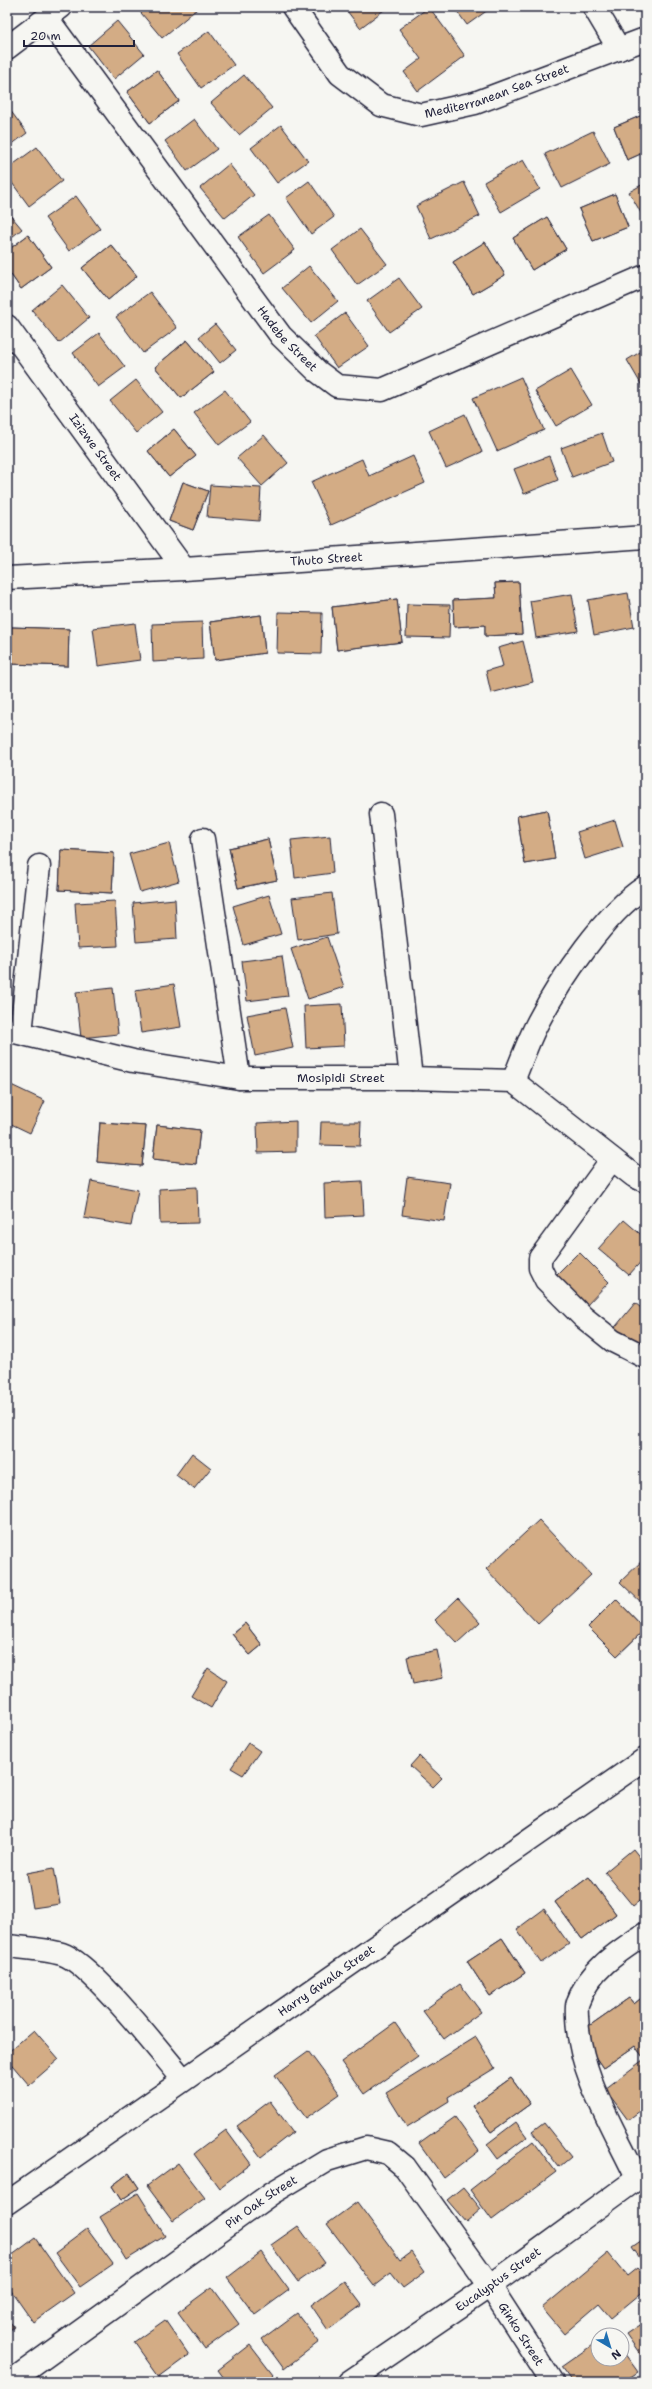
<svg xmlns="http://www.w3.org/2000/svg" width="652" height="2389" font-family="'Shantell Sans',sans-serif">
  <rect width="100%" height="100%" fill="#f6f6f2"/>
  <filter id="ink" filterUnits="userSpaceOnUse"><feTurbulence type="fractalNoise" baseFrequency=".025" numOctaves="2"/><feDisplacementMap in="SourceGraphic" scale="8" xChannelSelector="R" yChannelSelector="G"/><feConvolveMatrix kernelMatrix="1 2 1 2 8 2 1 2 1" color-interpolation-filters="sRGB"/></filter>
  <g filter="url(#ink)">
    <!-- building -->
    <g fill="#d3ac85" stroke="#22223b">
      <path d="M136 7H195L197 9 162 38Z"/>
      <path d="M344 7H388L360 28Z"/>
      <path d="M429 7 465 56 418 91 404 72 421 59 399 29Z"/>
      <path d="M454 7H492L467 25Z"/>
      <path d="M117 21 144 54 114 79 88 46Z"/>
      <path d="M209 31 234 65 201 88 177 54Z"/>
      <path d="M157 70 179 101 150 123 127 92Z"/>
      <path d="M157 70 179 101 150 123 127 92Z"/>
      <path d="M244 75 272 108 239 135 211 103Z"/>
      <path d="M7 106 27 133 7 148Z"/>
      <path d="M645 114V152L627 160 614 127Z"/>
      <path d="M645 114V152L627 160 614 127Z"/>
      <path d="M194 119 217 149 187 171 165 141Z"/>
      <path d="M281 125 308 161 277 183 251 148Z"/>
      <path d="M593 131 610 164 562 188 545 154Z"/>
      <path d="M37 147 62 181 29 206 7 176V169Z"/>
      <path d="M523 160 540 189 501 212 484 182Z"/>
      <path d="M229 164 254 195 225 218 200 188Z"/>
      <path d="M309 181 334 217 311 234 286 198Z"/>
      <path d="M464 182 480 216 431 239 416 206Z"/>
      <path d="M645 183V220L629 192Z"/>
      <path d="M615 194 628 227 593 241 579 209Z"/>
      <path d="M615 194 628 227 593 241 579 209Z"/>
      <path d="M76 196 100 229 69 251 45 218Z"/>
      <path d="M7 211 22 229 7 241Z"/>
      <path d="M269 215 295 250 264 273 238 237Z"/>
      <path d="M547 217 566 249 532 270 513 238Z"/>
      <path d="M547 217 566 249 532 270 513 238Z"/>
      <path d="M360 229 387 264 357 285 332 250Z"/>
      <path d="M28 235 51 267 21 289 7 269V251Z"/>
      <path d="M28 235 51 267 21 289 7 269V251Z"/>
      <path d="M485 242 505 275 473 294 453 262Z"/>
      <path d="M485 242 505 275 473 294 453 262Z"/>
      <path d="M111 245 137 276 108 300 82 268Z"/>
      <path d="M111 245 137 276 108 300 82 268Z"/>
      <path d="M309 266 338 301 311 323 282 288Z"/>
      <path d="M399 278 422 309 389 332 367 301Z"/>
      <path d="M62 285 89 318 59 343 32 310Z"/>
      <path d="M150 292 177 328 143 353 116 317Z"/>
      <path d="M345 313 369 346 337 368 314 336Z"/>
      <path d="M215 324 236 350 220 363 199 337Z"/>
      <path d="M99 333 125 367 98 387 73 353Z"/>
      <path d="M187 340 214 372 181 398 155 367Z"/>
      <path d="M187 340 214 372 181 398 155 367Z"/>
      <path d="M645 349V391L627 360Z"/>
      <path d="M571 370 592 405 556 426 535 391Z"/>
      <path d="M521 377 544 430 497 451 473 398Z"/>
      <path d="M136 380 162 412 136 433 110 401Z"/>
      <path d="M225 390 250 422 219 445 194 413Z"/>
      <path d="M465 414 482 452 446 468 429 431Z"/>
      <path d="M174 429 196 456 169 477 148 451Z"/>
      <path d="M174 429 196 456 169 477 148 451Z"/>
      <path d="M602 433 612 462 572 477 561 448Z"/>
      <path d="M264 435 288 463 262 486 237 458Z"/>
      <path d="M413 456 425 483 331 525 311 482 362 459 369 476Z"/>
      <path d="M549 456 558 480 524 494 514 469Z"/>
      <path d="M183 482 208 491 193 530 169 521Z"/>
      <path d="M183 482 208 491 193 530 169 521Z"/>
      <path d="M210 485 261 488 259 521 207 517Z"/>
      <path d="M519 582 522 634 485 636V625L454 627 453 600 496 598 495 583Z"/>
      <path d="M519 582 522 634 485 636V625L454 627 453 600 496 598 495 583Z"/>
      <path d="M628 593 634 627 594 635 588 600Z"/>
      <path d="M572 594 578 631 536 638 530 601Z"/>
      <path d="M397 599 402 642 337 650 332 607Z"/>
      <path d="M397 599 402 642 337 650 332 607Z"/>
      <path d="M407 604 450 605 449 638 406 637Z"/>
      <path d="M278 612 322 613 321 654 277 653Z"/>
      <path d="M261 615 265 653 215 660 210 622Z"/>
      <path d="M261 615 265 653 215 660 210 622Z"/>
      <path d="M202 622 203 659 153 662 152 624Z"/>
      <path d="M135 623 140 660 98 666 93 628Z"/>
      <path d="M11 627 69 629 68 666 10 664Z"/>
      <path d="M11 627 69 629 68 666 10 664Z"/>
      <path d="M523 641 533 682 491 693 486 671 503 666 498 648Z"/>
      <path d="M547 810 555 859 525 864 517 816Z"/>
      <path d="M547 810 555 859 525 864 517 816Z"/>
      <path d="M615 820 623 847 585 859 577 832Z"/>
      <path d="M330 836 333 873 295 878 291 840Z"/>
      <path d="M268 839 277 880 238 888 229 848Z"/>
      <path d="M268 839 277 880 238 888 229 848Z"/>
      <path d="M169 843 179 881 140 892 129 854Z"/>
      <path d="M61 850 114 853 112 893 59 890Z"/>
      <path d="M61 850 114 853 112 893 59 890Z"/>
      <path d="M332 893 337 934 298 940 292 898Z"/>
      <path d="M269 895 281 934 244 945 233 906Z"/>
      <path d="M175 899 177 939 136 942 133 903Z"/>
      <path d="M115 901 118 946 78 948 75 903Z"/>
      <path d="M327 937 344 987 308 999 291 949Z"/>
      <path d="M282 956 288 996 247 1001 242 961Z"/>
      <path d="M174 984 181 1027 141 1033 135 990Z"/>
      <path d="M113 988 118 1034 81 1038 76 992Z"/>
      <path d="M342 1004 344 1046 306 1048 304 1006Z"/>
      <path d="M285 1008 293 1048 255 1056 247 1015Z"/>
      <path d="M9 1084 45 1101 30 1133 7 1122Z"/>
      <path d="M296 1121V1152L258 1153 257 1123Z"/>
      <path d="M321 1122H361L360 1146 320 1145Z"/>
      <path d="M100 1123 146 1126 142 1166 97 1162Z"/>
      <path d="M100 1123 146 1126 142 1166 97 1162Z"/>
      <path d="M157 1125 200 1130 196 1164 153 1159Z"/>
      <path d="M157 1125 200 1130 196 1164 153 1159Z"/>
      <path d="M407 1177 450 1183 444 1221 402 1215Z"/>
      <path d="M91 1181 138 1190 131 1226 84 1218Z"/>
      <path d="M362 1181 364 1215 325 1217 324 1183Z"/>
      <path d="M197 1187 198 1223 160 1224 159 1189Z"/>
      <path d="M624 1220 645 1238V1257L629 1275 598 1249Z"/>
      <path d="M579 1252 609 1282 584 1308 553 1278Z"/>
      <path d="M635 1303 645 1311V1357L612 1331Z"/>
      <path d="M192 1453 211 1468 194 1489 176 1475Z"/>
      <path d="M539 1520 591 1575 538 1624 486 1569Z"/>
      <path d="M645 1558V1606L620 1582Z"/>
      <path d="M458 1598 480 1622 457 1643 435 1620Z"/>
      <path d="M616 1599 645 1629 617 1656 588 1627Z"/>
      <path d="M616 1599 645 1629 617 1656 588 1627Z"/>
      <path d="M245 1623 262 1645 250 1655 232 1634Z"/>
      <path d="M245 1623 262 1645 250 1655 232 1634Z"/>
      <path d="M437 1650 443 1678 413 1684 407 1657Z"/>
      <path d="M208 1668 227 1681 211 1708 191 1696Z"/>
      <path d="M248 1743 260 1751 243 1775 231 1768Z"/>
      <path d="M419 1756 442 1778 433 1787 410 1766Z"/>
      <path d="M633 1849 645 1864V1896L633 1906 605 1872Z"/>
      <path d="M54 1868 60 1904 33 1908 27 1873Z"/>
      <path d="M589 1877 616 1914 582 1939 555 1902Z"/>
      <path d="M589 1877 616 1914 582 1939 555 1902Z"/>
      <path d="M544 1909 569 1944 541 1963 517 1929Z"/>
      <path d="M502 1938 525 1973 490 1996 467 1961Z"/>
      <path d="M502 1938 525 1973 490 1996 467 1961Z"/>
      <path d="M460 1984 481 2012 444 2039 423 2011Z"/>
      <path d="M645 1995V2055L643 2057 635 2046 603 2068 579 2033 629 1998 634 2004Z"/>
      <path d="M645 1995V2055L643 2057 635 2046 603 2068 579 2033 629 1998 634 2004Z"/>
      <path d="M395 2023 418 2056 364 2094 341 2062Z"/>
      <path d="M34 2030 59 2059 29 2085 7 2059V2053Z"/>
      <path d="M476 2037 495 2068 448 2097 449 2101 407 2127 386 2093Z"/>
      <path d="M308 2051 340 2094 306 2118 275 2075Z"/>
      <path d="M643 2060 645 2107 628 2120 605 2089Z"/>
      <path d="M511 2078 530 2104 491 2132 472 2106Z"/>
      <path d="M511 2078 530 2104 491 2132 472 2106Z"/>
      <path d="M270 2101 293 2132 261 2157 237 2126Z"/>
      <path d="M455 2117 479 2151 444 2178 419 2143Z"/>
      <path d="M516 2122 527 2137 498 2159 487 2144Z"/>
      <path d="M544 2123 571 2157 559 2167 532 2132Z"/>
      <path d="M226 2130 251 2164 219 2188 194 2154Z"/>
      <path d="M533 2141 556 2172 492 2220 470 2190Z"/>
      <path d="M178 2163 205 2198 173 2221 147 2186Z"/>
      <path d="M129 2173 139 2188 121 2200 112 2186Z"/>
      <path d="M129 2173 139 2188 121 2200 112 2186Z"/>
      <path d="M463 2187 481 2209 466 2222 447 2200Z"/>
      <path d="M138 2193 165 2236 126 2260 100 2217Z"/>
      <path d="M357 2202 400 2260 411 2252 425 2272 403 2288 391 2273 374 2286 327 2224Z"/>
      <path d="M298 2226 325 2263 298 2282 271 2245Z"/>
      <path d="M87 2229 113 2264 80 2287 55 2253Z"/>
      <path d="M35 2238 74 2293 33 2322 7 2285V2259Z"/>
      <path d="M645 2238V2265L632 2247Z"/>
      <path d="M261 2252 289 2290 255 2315 227 2278Z"/>
      <path d="M608 2253 627 2276 637 2268 645 2277V2290L611 2318 599 2304 564 2334 542 2308Z"/>
      <path d="M344 2281 362 2305 328 2330 311 2305Z"/>
      <path d="M212 2287 239 2324 205 2349 178 2312Z"/>
      <path d="M297 2313 319 2342 284 2369 262 2339Z"/>
      <path d="M7 2318 14 2327 7 2332Z"/>
      <path d="M165 2320 189 2355 159 2377 134 2342Z"/>
      <path d="M645 2321V2361L626 2334Z"/>
      <path d="M598 2341V2359H622V2350L638 2372 623 2382H572L561 2367Z"/>
      <path d="M250 2345 273 2375 264 2382H227L218 2370Z"/>
      <path d="M204 2378 207 2382H198Z"/>
    </g>
    <g fill="none" stroke-linecap="round" stroke-linejoin="round">
      <!-- street casing -->
      <g stroke="#22223b" stroke-width="25">
        <g id="street">
          <path id="s1" d="M293 7 340 74 381 105 421 115 475 103 645 39"/>
          <path d="M594 7 619 49"/>
          <path id="s2" d="M47 18 281 336 317 371 337 386 382 390 645 276"/>
          <path d="M7 48 61 7"/>
          <path id="s3" d="M7 326 184 569"/>
          <path id="s4" d="M7 578 184 569 645 537"/>
          <path d="M381 814 411 1078"/>
          <path d="M203 839 239 1078"/>
          <path id="s5" d="M7 1030 133 1061 239 1078H411L513 1081 634 1176 645 1181"/>
          <path d="M21 1033 39 866"/>
          <path d="M513 1081C521 1062 528 1041 538 1022 560 980 606 912 645 887"/>
          <path d="M612 1159 540 1258V1268L546 1280 583 1317 613 1341 645 1357"/>
          <path d="M7 1946C25 1948 45 1949 62 1954 91 1963 160 2052 183 2079"/>
          <path d="M637 2178C613 2127 579 2074 577 2017 577 2012 576 2006 578 2002 589 1970 619 1951 645 1934"/>
          <path id="s6" d="M7 2203 645 1759"/>
          <path id="s7" d="M10 2382 272 2193 327 2160 366 2148 388 2153 405 2167 490 2286 552 2382"/>
          <path id="s8" d="M349 2382 490 2286 645 2173"/>
        </g>
      </g>
      <!-- street -->
      <use href="#street" stroke="#f6f6f2" stroke-width="22"/>
    </g>
  </g>
  <g text-anchor="middle" stroke-width="3" stroke-linejoin="round" paint-order="stroke">
    <!-- street labels -->
    <g font-size="12" fill="#22223b" stroke="#f6f6f2">
      <text dy="4" stroke="none"><textPath href="#s1" startOffset="254">Mediterranean Sea Street</textPath></text>
      <text dy="4" stroke="none"><textPath href="#s2" startOffset="401">Hadebe Street</textPath></text>
      <text dy="4" stroke="none"><textPath href="#s3" startOffset="150">Izizwe Street</textPath></text>
      <text dy="4" stroke="none"><textPath href="#s4" startOffset="320">Thuto Street</textPath></text>
      <text dy="4" stroke="none"><textPath href="#s5" startOffset="339">Mosipidi Street</textPath></text>
      <text dy="4" stroke="none"><textPath href="#s6" startOffset="389">Harry Gwala Street</textPath></text>
      <text dy="4" stroke="none"><textPath href="#s7" startOffset="309">Pin Oak Street</textPath></text>
      <text dy="4" stroke="none"><textPath href="#s8" startOffset="181">Eucalyptus Street</textPath></text>
      <text dy="4" stroke="none"><textPath href="#s7" startOffset="676">Ginko Street</textPath></text>
    </g>
  </g>
  <!-- margin -->
  <rect width="652" height="2389" fill="none" stroke="#f6f6f2" stroke-width="24"/>
  <rect x="12" y="12" width="628" height="2365" fill="none" stroke="#22223b" stroke-width="1.5" filter="url(#ink)"/>
  <!-- north arrow -->
  <g transform="translate(610 2347) rotate(142)"><circle r="19" fill="#f6f6f2" stroke="#a1a1a9"/>
  <path d="M0-3L7 15L0 10L-7 15Z" fill="#1f6fb2"/>
  <text y="-6" font-size="11" font-weight="bold" text-anchor="middle" fill="#22223b">N</text>
  </g>
  <!-- scale -->
  <path d="M24 40v6h110v-6" fill="none" stroke="#22223b" stroke-width="2"/>
  <text x="30" y="40" font-size="12" fill="#22223b" stroke="#f6f6f2" stroke-width="3" paint-order="stroke">20 m</text>
</svg>
